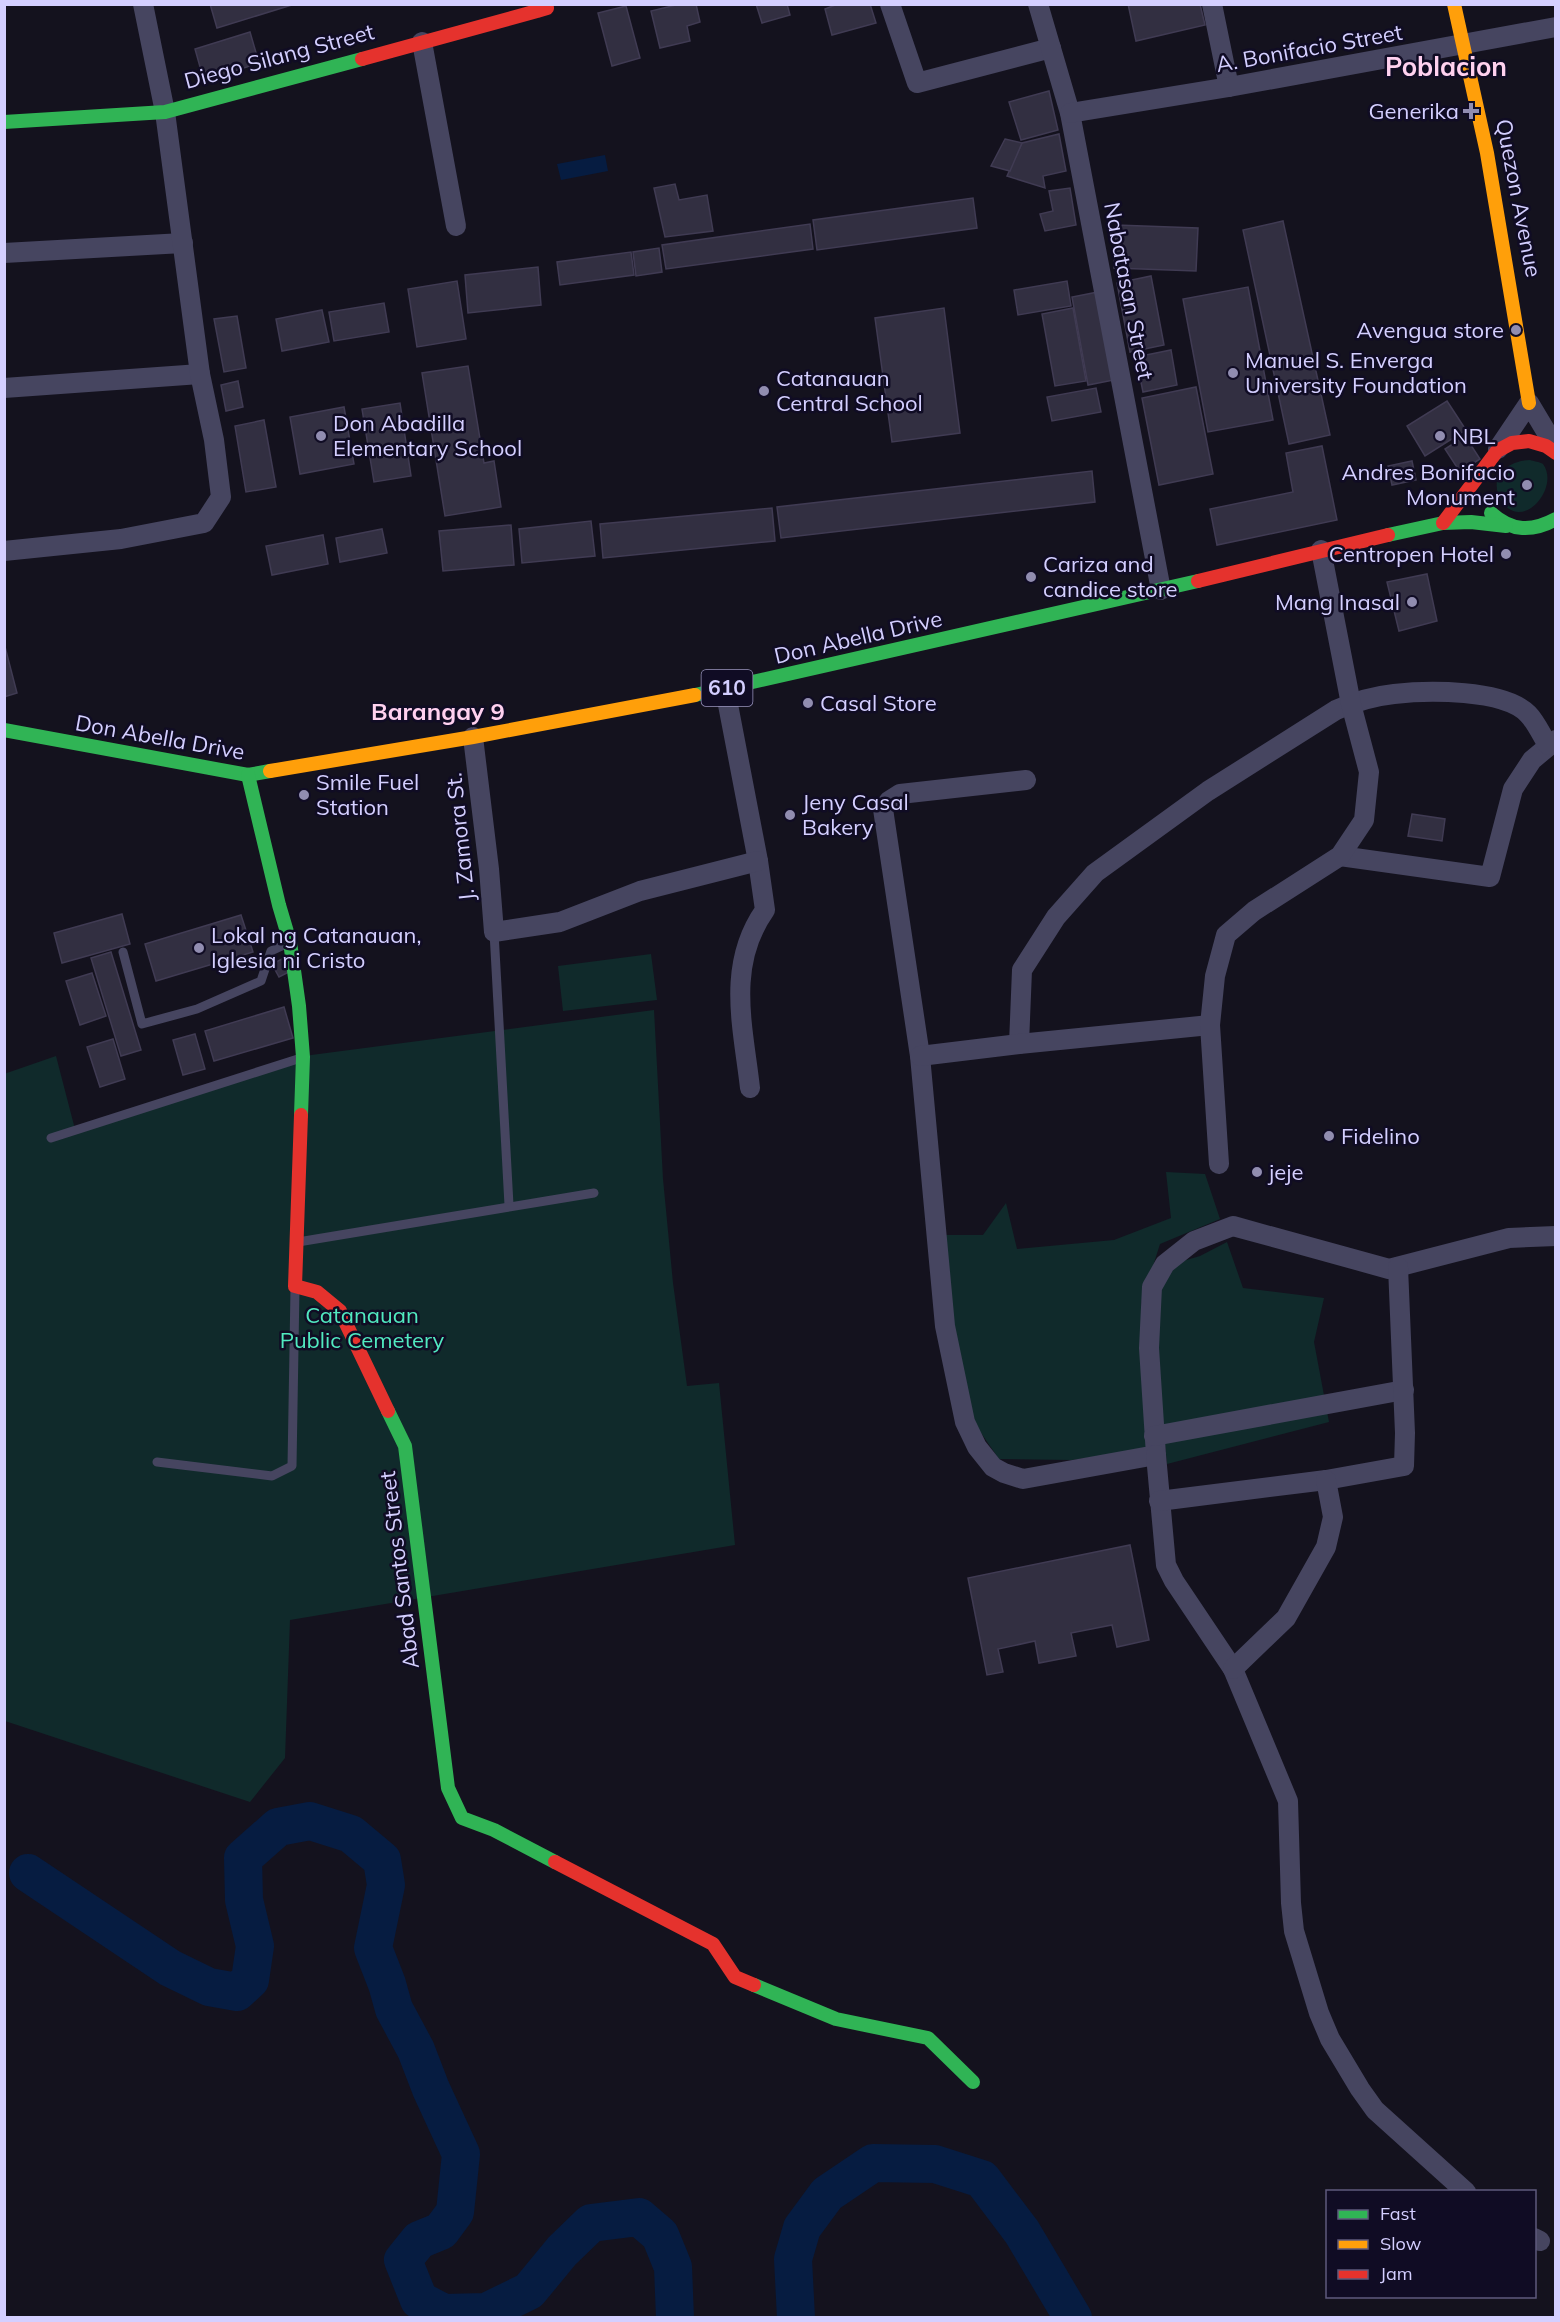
<svg xmlns="http://www.w3.org/2000/svg" width="1560" height="2322" font-family="Mulish,sans-serif">
  <rect width="100%" height="100%" fill="#14121e"/>
  <!-- green -->
  <g fill="#102a2b">
    <path d="M1530 460C1533 461 1540 462 1543 464 1560 487 1524 531 1503 503 1486 479 1506 461 1530 460Z"/>
    <path d="M651 954 657 1000 563 1011 558 966Z"/>
    <path d="M654 1010 663 1179 673 1283 687 1386 719 1383 735 1545 290 1620 285 1758 250 1802 5 1721 4 1074 56 1056 76 1133 296 1057Z"/>
    <path d="M1166 1172 1205 1174 1220 1219 1160 1244 1141 1304 1149 1449 1072 1460 999 1459 970 1417 951 1324 941 1235H983L1006 1203 1017 1249 1114 1240 1171 1218Z"/>
    <path d="M1227 1242 1243 1288 1324 1298 1314 1342 1329 1422 1167 1464 1155 1346 1152 1287 1183 1261 1200 1256Z"/>
  </g>
  <!-- water -->
  <path fill="#061c41" d="M605 155 608 171 561 180 557 164Z"/>
  <g fill="none" stroke-linecap="round" stroke-linejoin="round">
    <!-- river -->
    <g stroke="#061c41" stroke-width="38">
      <path d="M28 1873 170 1968 209 1987 237 1992 250 1980 255 1946 244 1900 243 1858 278 1827 310 1821 351 1834 382 1860 386 1885 373 1948 387 1984 394 2009 416 2050 431 2089 461 2154 455 2212 441 2231 419 2240 403 2260 419 2300 444 2313 486 2312 529 2291 562 2251 591 2223 639 2217 660 2235 673 2267 675 2318"/>
      <path d="M796 2318 793 2259 802 2228 827 2194 873 2163 935 2164 982 2179 1022 2232 1073 2318"/>
    </g>
  </g>
  <!-- building -->
  <g fill="#322f41" stroke="#403b53" stroke-width="1.5">
    <path d="M210 4H295L217 28Z"/>
    <path d="M680 4H696L700 22 687 26 690 41 660 48 651 11Z"/>
    <path d="M756 4H787L790 15 762 23Z"/>
    <path d="M838 4H870L876 23 832 35 825 9Z"/>
    <path d="M1128 4H1200L1205 25 1136 41Z"/>
    <path d="M626 6 640 58 612 66 598 13Z"/>
    <path d="M250 32 259 63 204 81 195 49Z"/>
    <path d="M1049 91 1058 130 1021 140 1009 102Z"/>
    <path d="M1059 134 1066 171 1043 176 1045 188 1007 176 1022 143Z"/>
    <path d="M1005 139 1022 143 1010 171 991 166Z"/>
    <path d="M675 184 679 200 707 195 713 231 665 237 654 188Z"/>
    <path d="M1070 188 1076 225 1045 231 1040 214 1053 211 1049 191Z"/>
    <path d="M973 198 977 228 817 250 813 220Z"/>
    <path d="M1283 221 1330 435 1289 444 1243 230Z"/>
    <path d="M810 224 813 249 666 269 662 245Z"/>
    <path d="M1116 225 1198 228 1196 271 1114 268Z"/>
    <path d="M659 248 662 272 636 276 633 252Z"/>
    <path d="M631 252 634 275 560 285 557 262Z"/>
    <path d="M538 267 541 305 468 313 465 275Z"/>
    <path d="M1151 276 1164 345 1130 352 1117 283Z"/>
    <path d="M457 281 466 339 417 347 408 289Z"/>
    <path d="M1067 281 1071 306 1018 315 1014 290Z"/>
    <path d="M1248 287 1273 420 1208 432 1183 299Z"/>
    <path d="M1098 292 1114 380 1088 385 1072 297Z"/>
    <path d="M384 303 389 332 334 341 329 312Z"/>
    <path d="M944 308 960 433 892 442 875 318Z"/>
    <path d="M1073 308 1086 381 1055 386 1042 314Z"/>
    <path d="M322 310 329 342 282 351 276 319Z"/>
    <path d="M237 316 246 368 224 372 214 319Z"/>
    <path d="M1171 350 1177 385 1143 392 1136 357Z"/>
    <path d="M468 366 484 463 494 461 501 507 445 516 422 373Z"/>
    <path d="M238 381 243 407 226 411 221 385Z"/>
    <path d="M1196 387 1213 474 1159 485 1142 398Z"/>
    <path d="M1096 388 1101 412 1052 421 1047 397Z"/>
    <path d="M1447 401 1466 430 1425 456 1407 426Z"/>
    <path d="M400 403 411 476 374 482 362 409Z"/>
    <path d="M344 407 354 464 300 474 290 417Z"/>
    <path d="M264 420 276 487 246 492 235 426Z"/>
    <path d="M1465 436 1480 459 1460 472 1445 449Z"/>
    <path d="M1322 446 1337 520 1217 545 1210 509 1293 492 1286 453Z"/>
    <path d="M1412 461 1416 480 1392 485 1388 466Z"/>
    <path d="M1092 471 1095 502 781 538 777 507Z"/>
    <path d="M772 508 775 541 603 558 600 524Z"/>
    <path d="M591 521 595 556 522 563 519 529Z"/>
    <path d="M511 525 514 565 443 571 439 531Z"/>
    <path d="M382 529 387 553 340 562 336 538Z"/>
    <path d="M323 535 328 564 272 575 266 546Z"/>
    <path d="M1427 574 1437 621 1399 631 1387 582Z"/>
    <path d="M4 643 17 693 4 697Z"/>
    <path d="M1412 814 1445 819 1442 841 1408 836Z"/>
    <path d="M122 914 130 944 62 963 54 933Z"/>
    <path d="M241 915 253 952 156 981 145 944Z"/>
    <path d="M111 952 141 1050 121 1056 91 958Z"/>
    <path d="M282 959 289 972 279 977 272 964Z"/>
    <path d="M92 973 106 1016 80 1025 66 981Z"/>
    <path d="M284 1007 293 1038 214 1061 205 1031Z"/>
    <path d="M195 1034 205 1069 183 1075 173 1040Z"/>
    <path d="M113 1039 125 1079 100 1087 87 1047Z"/>
    <path d="M1130 1545 1149 1640 1117 1647 1112 1625 1071 1633 1076 1656 1039 1663 1035 1641 998 1649 1003 1672 987 1675 968 1578Z"/>
  </g>
  <g fill="none" stroke-linecap="round" stroke-linejoin="round">
    <!-- lane -->
    <g stroke="#464560" stroke-width="9">
      <path d="M494 932 509 1205"/>
      <path d="M123 952 142 1024 197 1009 261 981 271 951 286 944"/>
      <path d="M51 1138 301 1058"/>
      <path d="M298 1242 594 1193"/>
      <path d="M157 1462 272 1476 292 1466 295 1288"/>
    </g>
    <!-- street -->
    <g stroke="#464560" stroke-width="20">
      <path d="M890 4 917 83 1051 48"/>
      <path d="M1038 4 1070 113 1161 590"/>
      <path d="M1212 4 1229 87"/>
      <path d="M422 42 456 226"/>
      <path d="M1070 113 1229 87 1556 27"/>
      <path d="M4 253 183 243"/>
      <path d="M4 388 200 374"/>
      <path d="M1498 449 1529 403 1556 448"/>
      <path d="M4 551 121 539 204 523 221 497 214 440 200 374 165 112 143 4"/>
      <path d="M725 689 758 861 765 910C726 965 743 1026 750 1088"/>
      <path d="M473 737 489 869 494 932 560 922 640 891 758 861"/>
      <path d="M1026 780 900 794 889 801 883 809 920 1056 945 1326 965 1422 977 1447 993 1467 1004 1473 1023 1479 1156 1455 1149 1348 1152 1287 1165 1264 1194 1241 1233 1226 1389 1269 1509 1238 1556 1236"/>
      <path d="M1340 856 1490 877 1513 789 1532 760 1556 740"/>
      <path d="M1019 1044 1022 970 1056 917 1095 873 1208 791 1336 710C1354 702 1375 696 1394 694 1427 690 1504 689 1528 714 1536 722 1542 736 1548 745"/>
      <path d="M920 1056 1019 1044 1210 1025"/>
      <path d="M1219 1164 1210 1025 1215 976 1226 935 1254 911 1340 856 1364 820 1369 772 1351 704 1321 550"/>
      <path d="M1154 1436 1404 1390"/>
      <path d="M1156 1455 1166 1565 1174 1581 1233 1669 1288 1801 1291 1903 1294 1931 1319 2013 1330 2039 1360 2089 1375 2110 1466 2192"/>
      <path d="M1159 1501 1326 1480 1404 1466 1405 1433 1398 1267"/>
      <path d="M1233 1669 1286 1618 1326 1547 1333 1517 1326 1480"/>
      <path d="M1534 2238 1540 2241"/>
    </g>
    <!-- fast -->
    <g stroke="#30b455" stroke-width="14">
      <path d="M4 122 165 112 362 59"/>
      <path d="M1491 513C1512 532 1532 532 1556 519"/>
      <path d="M1388 535 1443 523 1471 522 1506 526"/>
      <path d="M695 695 1198 581"/>
      <path d="M4 730 248 775 270 771"/>
      <path d="M248 775 279 905 290 942 299 1006 303 1057 301 1115"/>
      <path d="M388 1411 405 1446 448 1788 462 1818 494 1830 555 1862"/>
      <path d="M754 1985 836 2019 928 2038 973 2082"/>
    </g>
    <!-- slow -->
    <g stroke="#ff9f0a" stroke-width="14">
      <path d="M1454 4 1487 153 1529 403"/>
      <path d="M270 771 473 737 695 695"/>
    </g>
    <!-- jam -->
    <g stroke="#e5322d" stroke-width="14">
      <path d="M362 59 537 11 547 8 546 4"/>
      <path d="M1443 523 1497 451 1512 443 1529 441 1546 446 1556 453"/>
      <path d="M1198 581 1388 535"/>
      <path d="M301 1115 295 1286 317 1292 340 1311 388 1411"/>
      <path d="M555 1862 713 1944 735 1977 754 1985"/>
    </g>
  </g>
  <!-- markers -->
  <g fill="#918db0" stroke="#100c24" stroke-width="2">
    <path d="M1468 102h6v6h6v6h-6v6h-6v-6h-6v-6h6z"/>
    <circle cx="1516" cy="330" r="6"/>
    <circle cx="1233" cy="373" r="6"/>
    <circle cx="764" cy="391" r="6"/>
    <circle cx="321" cy="436" r="6"/>
    <circle cx="1440" cy="436" r="6"/>
    <circle cx="1527" cy="485" r="6"/>
    <circle cx="1506" cy="554" r="6"/>
    <circle cx="1031" cy="577" r="6"/>
    <circle cx="1412" cy="602" r="6"/>
    <circle cx="808" cy="703" r="6"/>
    <circle cx="304" cy="795" r="6"/>
    <circle cx="790" cy="815" r="6"/>
    <circle cx="199" cy="948" r="6"/>
    <circle cx="1329" cy="1136" r="6"/>
    <circle cx="1257" cy="1172" r="6"/>
  </g>
  <g text-anchor="middle" stroke-width="5" stroke-linejoin="round" paint-order="stroke">
    <!-- shield labels -->
    <rect fill="#100c24" stroke="#9994bd" stroke-width="1.5" x="701.5" y="670" width="51" height="36" rx="4.5"/>
    <g font-size="21" font-weight="bold" fill="#d4cfff">
      <text x="727" y="695">610</text>
    </g>
    <!-- street labels -->
    <g font-size="22" fill="#d4cfff" stroke="#100c24">
      <text transform="translate(1309 48) rotate(-10)" y="8">A. Bonifacio Street</text>
      <text transform="translate(279 56) rotate(-15)" y="8">Diego Silang Street</text>
      <text transform="translate(1519 198) rotate(79)" y="8">Quezon Avenue</text>
      <text transform="translate(1129 291) rotate(79)" y="8">Nabatasan Street</text>
      <text transform="translate(858 637) rotate(-13)" y="8">Don Abella Drive</text>
      <text transform="translate(160 737) rotate(10)" y="8">Don Abella Drive</text>
      <text transform="translate(460 837) rotate(-96)" y="8">J. Zamora St.</text>
      <text transform="translate(399 1570) rotate(-97)" y="8">Abad Santos Street</text>
    </g>
    <!-- poi labels -->
    <g font-size="22" fill="#d4cfff" stroke="#100c24" text-anchor="start">
      <text x="1459" y="119" text-anchor="end">Generika</text>
      <text x="1504" y="338" text-anchor="end">Avengua store</text>
      <text x="1245" y="368">Manuel S. Enverga<tspan x="1245" dy="25">University Foundation</tspan></text>
      <text x="776" y="386">Catanauan<tspan x="776" dy="25">Central School</tspan></text>
      <text x="333" y="431">Don Abadilla<tspan x="333" dy="25">Elementary School</tspan></text>
      <text x="1452" y="444">NBL</text>
      <text x="1515" y="480" text-anchor="end">Andres Bonifacio<tspan x="1515" dy="25">Monument</tspan></text>
      <text x="1494" y="562" text-anchor="end">Centropen Hotel</text>
      <text x="1043" y="572">Cariza and<tspan x="1043" dy="25">candice store</tspan></text>
      <text x="1400" y="610" text-anchor="end">Mang Inasal</text>
      <text x="820" y="711">Casal Store</text>
      <text x="316" y="790">Smile Fuel<tspan x="316" dy="25">Station</tspan></text>
      <text x="802" y="810">Jeny Casal<tspan x="802" dy="25">Bakery</tspan></text>
      <text x="211" y="943">Lokal ng Catanauan,<tspan x="211" dy="25">Iglesia ni Cristo</tspan></text>
      <text x="1341" y="1144">Fidelino</text>
      <text x="1269" y="1180">jeje</text>
    </g>
    <!-- park labels -->
    <g font-size="22" fill="#51e9c0" stroke="#100c24">
      <text x="362" y="1323">Catanauan<tspan x="362" dy="25">Public Cemetery</tspan></text>
    </g>
    <!-- neighbourhood labels -->
    <g font-size="24" font-weight="bold" fill="#ffd1ef" stroke="#100c24">
      <text x="438" y="720">Barangay 9</text>
    </g>
    <!-- quarter labels -->
    <g font-size="26" font-weight="bold" fill="#ffd1ef" stroke="#100c24">
      <text x="1446" y="76">Poblacion</text>
    </g>
  </g>
  <!-- border -->
  <rect width="1560" height="2322" fill="none" stroke="#d4cfff" stroke-width="12"/>
  <!-- legend -->
  <rect x="1326" y="2190" width="210" height="108" fill="#100c24" stroke="#5e5a7c" stroke-width="1.5"/>
  <rect x="1338" y="2210" width="30" height="9" fill="#30b455" stroke="#5e5a7c" stroke-width="1.5"/>
  <text x="1380" y="2220" font-size="18" fill="#d4cfff">Fast</text>
  <rect x="1338" y="2240" width="30" height="9" fill="#ff9f0a" stroke="#5e5a7c" stroke-width="1.5"/>
  <text x="1380" y="2250" font-size="18" fill="#d4cfff">Slow</text>
  <rect x="1338" y="2270" width="30" height="9" fill="#e5322d" stroke="#5e5a7c" stroke-width="1.5"/>
  <text x="1380" y="2280" font-size="18" fill="#d4cfff">Jam</text>
</svg>
